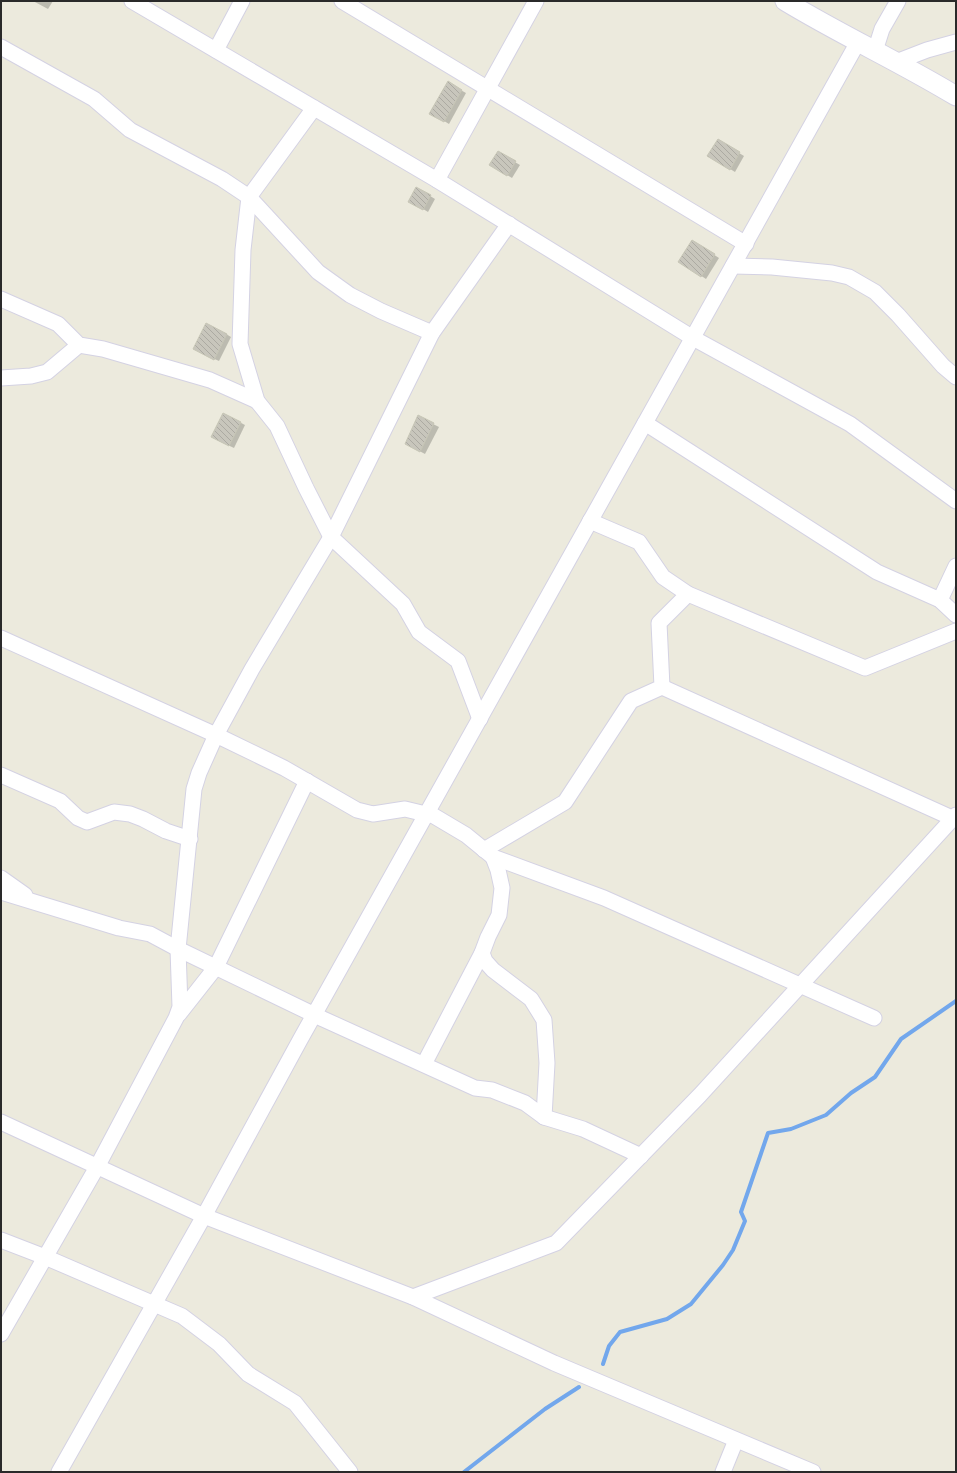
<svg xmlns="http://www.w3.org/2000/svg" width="957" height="1473" font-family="Arial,sans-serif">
  <defs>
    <pattern id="building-back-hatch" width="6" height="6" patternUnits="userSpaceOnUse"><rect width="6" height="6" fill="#c8c6bc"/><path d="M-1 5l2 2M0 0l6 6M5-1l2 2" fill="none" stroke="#acaaa2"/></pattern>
  </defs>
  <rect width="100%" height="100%" fill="#eceadd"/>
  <!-- shadow -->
  <g fill="#0003">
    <path d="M33 1H53L48 9Z"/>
    <path d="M448 83 466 93 449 124 431 113Z"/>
    <path d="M718 140 744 156 735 172 709 156Z"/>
    <path d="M498 152 520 165 512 178 491 165Z"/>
    <path d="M417 188 435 199 428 212 410 201Z"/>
    <path d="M693 241 719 258 706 279 680 262Z"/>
    <path d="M226 334 231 337 219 361 199 352Z"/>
    <path d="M224 414 245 425 234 448 217 440Z"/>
    <path d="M419 417 439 427 425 454 410 446Z"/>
  </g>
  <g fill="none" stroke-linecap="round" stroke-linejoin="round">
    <!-- stream -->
    <g stroke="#72a7ec" stroke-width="4">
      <path d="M603 1364 609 1346 620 1332 667 1319 691 1304 723 1265 733 1250 745 1221 741 1212 768 1133 791 1129 826 1115 851 1093 875 1077 901 1039 956 1001"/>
      <path d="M464 1472 545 1409 579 1387"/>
    </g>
  </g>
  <!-- building -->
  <g fill="url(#building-back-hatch)" stroke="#c7c6b6">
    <path d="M448 81 462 90 444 122 429 114Z"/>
    <path d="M718 139 740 152 730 170 707 156Z"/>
    <path d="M498 151 516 161 507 176 489 165Z"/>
    <path d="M416 187 431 195 423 210 408 202Z"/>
    <path d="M692 240 715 254 701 277 678 262Z"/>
    <path d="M206 323 227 334 214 360 193 349Z"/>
    <path d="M223 413 241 422 229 446 211 437Z"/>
    <path d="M418 415 434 423 420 452 405 444Z"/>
  </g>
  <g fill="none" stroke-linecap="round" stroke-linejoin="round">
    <!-- minor casing -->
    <g stroke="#d4d2e3" stroke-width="17">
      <g id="minor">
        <path d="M132 1 437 180 693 338 850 424 956 501"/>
        <path d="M342 1 746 244"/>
        <path d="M1 47 94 99 130 130 222 179 249 197 318 272 350 295 381 311 432 333"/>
        <path d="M216 50 242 1"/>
        <path d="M875 51 882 29 898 1"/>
        <path d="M896 62 927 50 956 42"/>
        <path d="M314 108 249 197 243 250 240 344 257 401 277 426 306 488 331 537 403 604 419 632 458 661 480 719"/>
        <path d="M437 180 536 1"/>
        <path d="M733 266 772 267 832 273 849 277 875 292 898 315 943 366 956 377"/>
        <path d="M1 299 58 324 79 345 103 349 210 380 257 401"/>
        <path d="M1 378 31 376 47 372 79 345"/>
        <path d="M645 423 877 572 940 600 956 615"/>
        <path d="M590 521 639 542 663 577 688 594 865 668 956 631"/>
        <path d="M940 600 956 566"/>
        <path d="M1 638 216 735 284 768 357 810 373 814 405 809 434 816 466 835 493 857 604 898 874 1018"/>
        <path d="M662 687 952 818"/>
        <path d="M1 775 60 801 78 818 87 822 114 812 130 814 143 819 166 831 190 839"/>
        <path d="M484 850 565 802 631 701 662 687 659 623 688 594"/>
        <path d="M1 878 25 895"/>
        <path d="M1 892 119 928 150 934 178 949 323 1019 475 1088 492 1090 525 1103 544 1117 583 1129 641 1156"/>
        <path d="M482 953 485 961 493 970 531 999 544 1020 547 1063 544 1117"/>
        <path d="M179 1014 216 967 307 781"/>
        <path d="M424 1064 482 953 488 937 499 915 502 888 498 870 493 857"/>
        <path d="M1 1122 204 1216 413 1297 554 1363 813 1472"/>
        <path d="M1 1240 45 1257 182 1316 219 1344 248 1374 295 1403 350 1472"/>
        <path d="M413 1297 556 1243 700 1095 956 815"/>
        <path d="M1 1334 97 1167 176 1018 180 1007 178 949 194 789 199 773 216 735 252 669 331 537 432 333 509 224"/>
        <path d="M59 1472 204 1216 300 1040 858 42"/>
        <path d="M723 1472 736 1440"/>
      </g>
    </g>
    <!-- tertiary casing -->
    <g stroke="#d4d2e3" stroke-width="21">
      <path id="tertiary" d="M785 1C841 35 900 62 956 96"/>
    </g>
    <!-- minor -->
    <use href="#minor" stroke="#fff" stroke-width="15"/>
    <!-- tertiary -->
    <use href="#tertiary" stroke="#fff" stroke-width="19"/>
  </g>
  <!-- border -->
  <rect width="957" height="1473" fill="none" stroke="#2a2a2a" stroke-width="4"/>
</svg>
